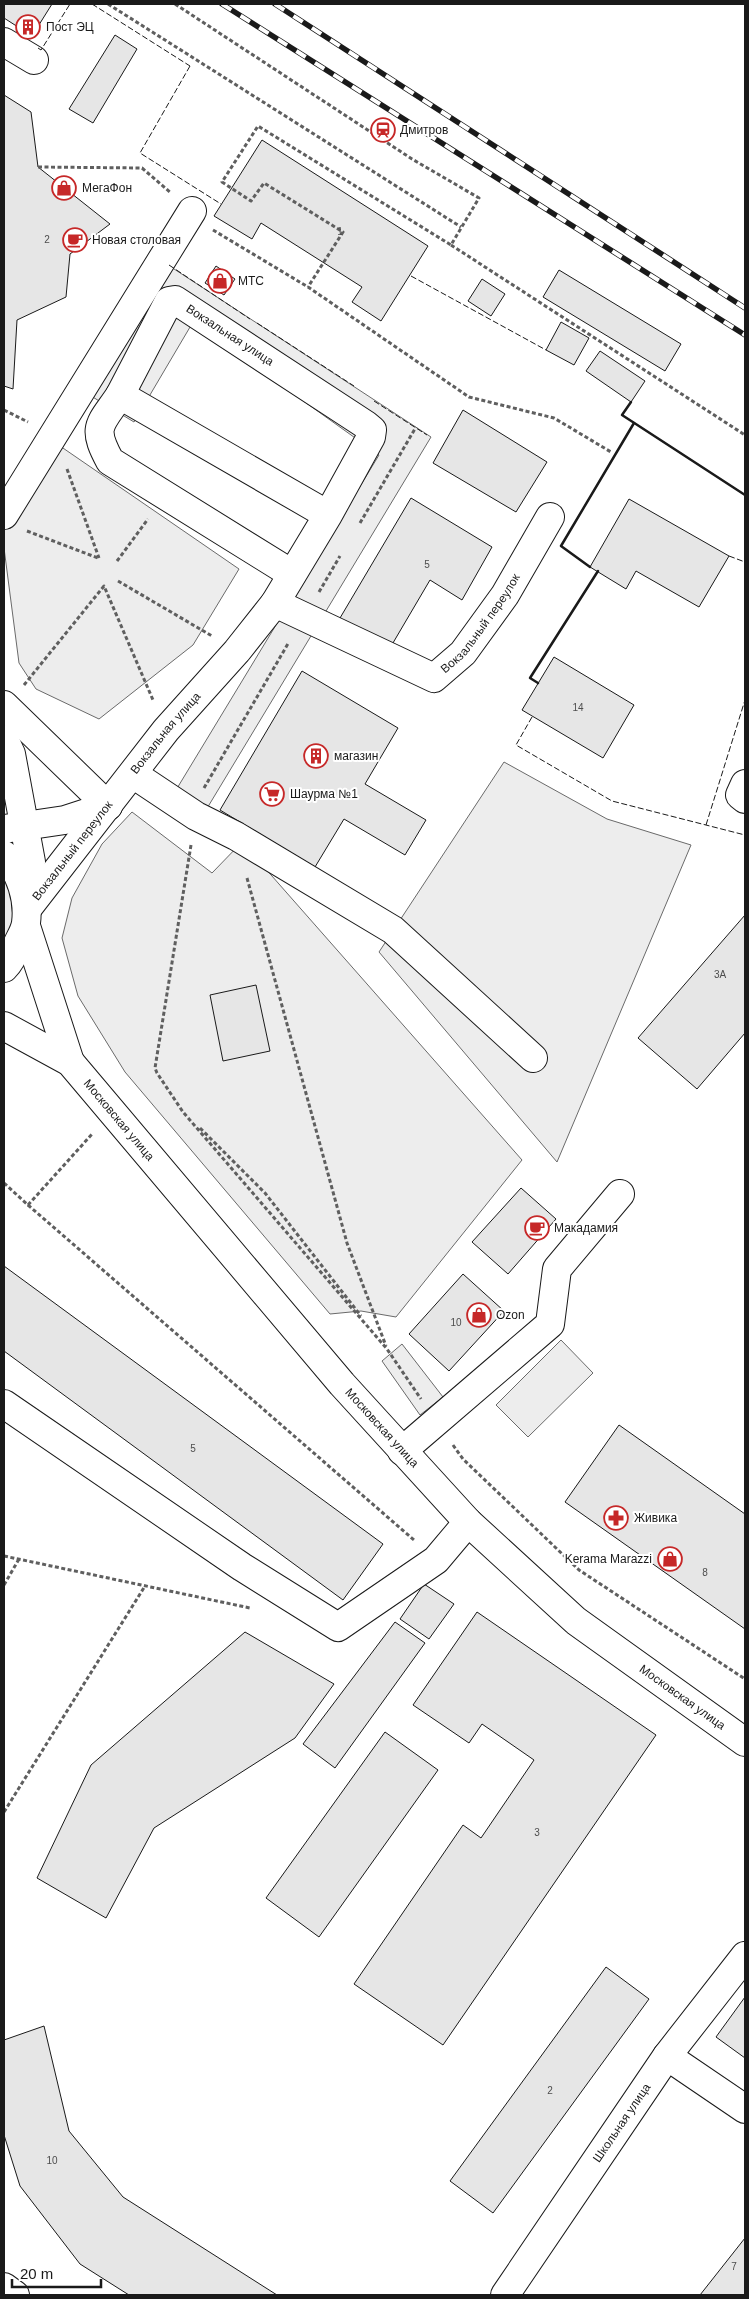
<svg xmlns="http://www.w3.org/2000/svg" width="749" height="2299" font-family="Arial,sans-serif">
  <rect width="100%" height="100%" fill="#fff"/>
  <!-- built -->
  <g fill="#ededed" stroke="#6a6a6a">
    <path d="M168 265 431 437 206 810 176 790 379 455 193 322 134 422 91 396Z"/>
    <path d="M60 446 239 569 193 645 99 719 36 689 19 663 4 548V517Z"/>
    <path d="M504 762 607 819 691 845 557 1162 379 952Z"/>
    <path d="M132 812 212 873 242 842 522 1160 396 1317 361 1311 330 1314 125 1072 78 996 62 938 72 898 102 844Z"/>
    <path d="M4 871 17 912 4 953Z"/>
    <path d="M561 1340 593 1373 528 1437 496 1405Z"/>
    <path d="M402 1344 443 1397 420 1415 382 1361Z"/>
  </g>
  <!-- building -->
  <g fill="#e6e6e6" stroke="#1a1a1a">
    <path d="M4 4H52L32 36 4 18Z"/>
    <path d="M115 35 137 49 93 123 69 109Z"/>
    <path d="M4 95 31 112 38 167 110 224 70 254 66 297 17 320 13 389 4 386Z"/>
    <path d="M262 140 428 246 381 321 352 302 362 287 261 223 252 239 214 216Z"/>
    <path d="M216 266 235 279 224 295 205 283Z"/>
    <path d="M559 270 681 344 665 371 543 297Z"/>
    <path d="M482 279 505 294 491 316 468 301Z"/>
    <path d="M561 322 589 338 574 365 546 350Z"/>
    <path d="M600 351 645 381 631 402 586 371Z"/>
    <path d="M463 410 547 462 516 512 433 463Z"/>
    <path d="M411 498 492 547 462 600 430 580 390 648 340 618Z"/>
    <path d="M629 499 729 556 699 607 636 571 626 589 590 567Z"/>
    <path d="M554 657 634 705 603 758 522 710Z"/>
    <path d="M302 671 398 728 365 784 426 820 405 855 344 819 315 867 220 810Z"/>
    <path d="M745 915V1033L697 1089 638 1038Z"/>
    <path d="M256 985 270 1051 223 1061 210 995Z"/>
    <path d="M521 1188 556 1219 508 1274 472 1242Z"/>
    <path d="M4 1266 383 1544 343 1600 4 1351Z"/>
    <path d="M463 1274 504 1311 449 1371 409 1334Z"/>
    <path d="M619 1425 745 1514V1629L565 1502Z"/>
    <path d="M424 1584 454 1604 429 1639 400 1619Z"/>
    <path d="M477 1612 656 1735 443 2045 354 1984 463 1825 481 1838 534 1760 482 1724 469 1743 413 1705Z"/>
    <path d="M395 1622 425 1643 335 1768 303 1744Z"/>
    <path d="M245 1632 334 1684 295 1738 154 1828 106 1918 37 1878 91 1765Z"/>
    <path d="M385 1732 438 1770 319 1937 266 1898Z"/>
    <path d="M606 1967 649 1999 493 2213 450 2181Z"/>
    <path d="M745 1997V2058L716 2037Z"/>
    <path d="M44 2026 69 2131 123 2197 277 2295H129L80 2264 20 2186 4 2135V2040Z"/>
    <path d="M745 2238V2295H700Z"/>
  </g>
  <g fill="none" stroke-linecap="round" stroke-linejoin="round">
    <!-- minor casing -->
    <g stroke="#1a1a1a" stroke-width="30">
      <g id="minor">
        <path d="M4 42 34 60"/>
        <path d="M120 395C100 425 91 426 110 461L292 574"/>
        <path d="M4 515 192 211"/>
        <path id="s1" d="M275 603 434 678 463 653 505 595 550 517"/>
        <path d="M4 705 108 806"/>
        <path d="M4 739 11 754 31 862 27 906"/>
        <path d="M133 774 196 816 236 836 393 930 533 1058"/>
        <path d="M745 784 740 795 745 799"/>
        <path d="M4 829 65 820 108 806"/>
        <path id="s2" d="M27 909 166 730 237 651 275 603 328 515 371 437 372 430 366 425 175 300 169 301 120 395 328 515"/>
        <path d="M4 1404 242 1567 338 1627 436 1560 468 1522"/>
        <path d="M402 1451 550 1324 557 1269 620 1194"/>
        <path d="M667 2056 745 2109"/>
        <path d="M4 2287 15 2295"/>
        <path id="s3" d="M505 2295 667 2056 745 1956"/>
      </g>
    </g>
    <!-- major casing -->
    <g stroke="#1a1a1a" stroke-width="30">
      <g id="major">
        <path d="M4 855C21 872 29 900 26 923 25 931 20 938 17 945 14 954 11 961 4 968"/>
        <path d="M26 926 70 1062"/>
        <path id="s4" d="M4 1026 70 1062 342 1384 468 1522 576 1621 745 1742"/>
      </g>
    </g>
    <!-- path -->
    <g stroke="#5f5f5f" stroke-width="3" stroke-dasharray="4 2.5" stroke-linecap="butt">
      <path d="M108 4 461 227"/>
      <path d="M175 4 412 159 479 198 451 245 258 126 222 182 251 201 264 183 343 232 308 287"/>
      <path d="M38 167 142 168 171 193"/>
      <path d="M213 230 308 287 469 397 554 418 611 452"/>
      <path d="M451 245 745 435"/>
      <path d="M4 410 28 422"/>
      <path d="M67 469 99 558"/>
      <path d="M360 523 416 427"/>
      <path d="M27 531 98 558"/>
      <path d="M117 561 148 519"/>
      <path d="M118 581 212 636"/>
      <path d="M319 592 340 556"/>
      <path d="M24 685 104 586 153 700"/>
      <path d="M204 788 289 642"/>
      <path d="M191 845 155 1068 157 1073 183 1112 387 1349 421 1399"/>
      <path d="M247 878 347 1243 386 1346"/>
      <path d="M200 1128 265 1193 361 1316"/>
      <path d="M4 1183 28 1205 93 1133"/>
      <path d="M28 1205 414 1540"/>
      <path d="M453 1445 463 1459 579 1570 745 1679"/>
      <path d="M4 1556 250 1608"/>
      <path d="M4 1585 19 1559"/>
      <path d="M4 1812 145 1586"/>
    </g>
    <!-- minor -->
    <use href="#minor" stroke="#fff" stroke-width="28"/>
    <!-- major -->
    <use href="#major" stroke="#fff" stroke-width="28"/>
    <!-- rail casing -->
    <g stroke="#1a1a1a" stroke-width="5.5">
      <g id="rail">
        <path d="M222 4 745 335"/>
        <path d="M275 4 745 308"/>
      </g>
    </g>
    <!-- rail -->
    <use href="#rail" stroke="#fff" stroke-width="4" stroke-dasharray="11" stroke-linecap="butt"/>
    <!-- fence -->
    <g stroke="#1a1a1a" stroke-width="1" stroke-dasharray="6 2.5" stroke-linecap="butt">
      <path d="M92 4 190 66"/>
      <path d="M38 48 41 50 70 4"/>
      <path d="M190 66 140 153 221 204"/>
      <path d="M169 265 250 319"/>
      <path d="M411 276 546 350"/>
      <path d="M257 323 354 386"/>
      <path d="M374 401 427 435"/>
      <path d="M729 556 745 562"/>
      <path d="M532 717 516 745 612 801 745 835"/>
      <path d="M706 825 745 700"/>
    </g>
    <!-- wall -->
    <g stroke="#1a1a1a" stroke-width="2.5">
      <path d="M631 402 622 415 745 495"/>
      <path d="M590 567 561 546 634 423"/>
      <path d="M538 683 530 678 598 571"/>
    </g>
  </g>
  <!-- icons -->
  <defs>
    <g id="building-ring" transform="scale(1.25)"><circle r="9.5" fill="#fff" stroke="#c62828" stroke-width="1.5"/><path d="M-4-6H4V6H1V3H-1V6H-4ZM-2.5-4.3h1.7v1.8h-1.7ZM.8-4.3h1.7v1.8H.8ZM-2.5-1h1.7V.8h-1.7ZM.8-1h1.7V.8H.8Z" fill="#c62828"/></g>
    <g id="station-ring" transform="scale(1.25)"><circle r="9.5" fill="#fff" stroke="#c62828" stroke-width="1.5"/><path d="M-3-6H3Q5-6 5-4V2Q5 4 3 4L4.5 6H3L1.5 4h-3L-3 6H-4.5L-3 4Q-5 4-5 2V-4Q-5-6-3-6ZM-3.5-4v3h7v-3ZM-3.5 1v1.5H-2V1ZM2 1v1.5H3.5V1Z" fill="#c62828"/></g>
    <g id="shop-ring" transform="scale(1.25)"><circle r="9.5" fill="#fff" stroke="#c62828" stroke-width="1.5"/><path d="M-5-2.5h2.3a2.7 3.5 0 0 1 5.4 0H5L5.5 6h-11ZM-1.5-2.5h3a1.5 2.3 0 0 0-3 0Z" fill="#c62828"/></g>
    <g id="cafe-ring" transform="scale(1.25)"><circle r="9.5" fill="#fff" stroke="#c62828" stroke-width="1.5"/><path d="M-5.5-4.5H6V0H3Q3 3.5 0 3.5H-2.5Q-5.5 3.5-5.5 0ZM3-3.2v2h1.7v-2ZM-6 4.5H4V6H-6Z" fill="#c62828"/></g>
    <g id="supermarket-ring" transform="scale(1.25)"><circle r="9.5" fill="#fff" stroke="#c62828" stroke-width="1.5"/><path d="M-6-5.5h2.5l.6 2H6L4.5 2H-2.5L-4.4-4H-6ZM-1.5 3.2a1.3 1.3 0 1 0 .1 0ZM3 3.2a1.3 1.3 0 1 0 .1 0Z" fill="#c62828"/></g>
    <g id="pharmacy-ring" transform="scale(1.25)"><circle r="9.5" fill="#fff" stroke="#c62828" stroke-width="1.5"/><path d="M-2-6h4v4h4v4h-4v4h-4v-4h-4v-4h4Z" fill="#c62828"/></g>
  </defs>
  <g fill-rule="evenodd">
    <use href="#building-ring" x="28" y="27"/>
    <use href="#station-ring" x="383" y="130"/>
    <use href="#shop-ring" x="64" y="188"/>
    <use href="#cafe-ring" x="75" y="240"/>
    <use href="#shop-ring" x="220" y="281"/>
    <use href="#building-ring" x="316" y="756"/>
    <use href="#supermarket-ring" x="272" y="794"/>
    <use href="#cafe-ring" x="537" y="1228"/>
    <use href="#shop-ring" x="479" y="1315"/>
    <use href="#pharmacy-ring" x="616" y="1518"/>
    <use href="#shop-ring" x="670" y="1559"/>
  </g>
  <g text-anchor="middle" stroke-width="4" stroke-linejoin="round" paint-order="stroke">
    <!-- number labels -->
    <g font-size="10" fill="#4d4d4d">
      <text x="340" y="235">1</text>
      <text x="47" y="243">2</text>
      <text x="427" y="568">5</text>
      <text x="578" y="711">14</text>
      <text x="720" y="978">3А</text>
      <text x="456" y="1326">10</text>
      <text x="193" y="1452">5</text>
      <text x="705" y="1576">8</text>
      <text x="537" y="1836">3</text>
      <text x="550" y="2094">2</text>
      <text x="52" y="2164">10</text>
      <text x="734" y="2270">7</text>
    </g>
    <!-- poi labels -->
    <g font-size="12" fill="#1a1a1a" stroke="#fff" text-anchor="start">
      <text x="46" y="31">Пост ЭЦ</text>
      <text x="400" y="134">Дмитров</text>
      <text x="82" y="192">МегаФон</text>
      <text x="92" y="244">Новая столовая</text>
      <text x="238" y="285">МТС</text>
      <text x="334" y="760">магазин</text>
      <text x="290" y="798">Шаурма №1</text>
      <text x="554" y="1232">Макадамия</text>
      <text x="496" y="1319">Ozon</text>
      <text x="634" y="1522">Живика</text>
      <text x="652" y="1563" text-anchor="end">Kerama Marazzi</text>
    </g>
    <!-- street labels -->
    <g font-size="12" fill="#1a1a1a" stroke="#fff">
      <text transform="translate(230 335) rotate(33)" y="4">Вокзальная улица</text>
      <text dy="4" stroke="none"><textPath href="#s1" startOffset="248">Вокзальный переулок</textPath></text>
      <text dy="4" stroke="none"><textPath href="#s2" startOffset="224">Вокзальная улица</textPath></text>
      <text dy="4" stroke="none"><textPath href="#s2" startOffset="74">Вокзальный переулок</textPath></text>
      <text dy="4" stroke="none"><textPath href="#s4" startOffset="151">Московская улица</textPath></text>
      <text dy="4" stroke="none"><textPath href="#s4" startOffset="556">Московская улица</textPath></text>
      <text dy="4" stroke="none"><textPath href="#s4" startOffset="961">Московская улица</textPath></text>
      <text dy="4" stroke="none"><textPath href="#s3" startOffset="208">Школьная улица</textPath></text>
    </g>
  </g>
  <!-- border -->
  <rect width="749" height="2299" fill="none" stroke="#1a1a1a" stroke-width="10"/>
  <!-- scale -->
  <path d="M12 2279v8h89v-8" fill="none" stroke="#1a1a1a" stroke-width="2.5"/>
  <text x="20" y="2279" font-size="15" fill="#1a1a1a" stroke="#ffffff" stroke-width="4" paint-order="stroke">20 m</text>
</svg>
